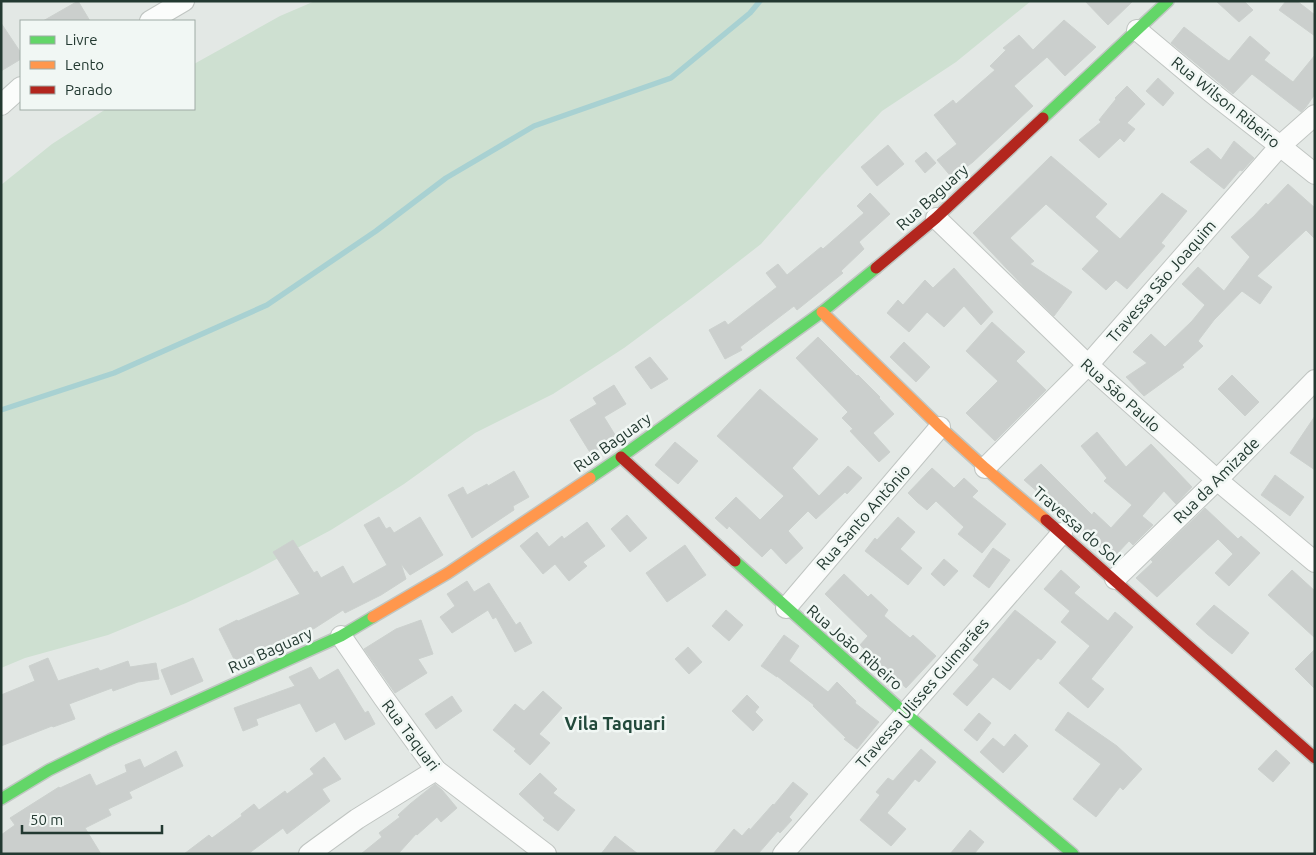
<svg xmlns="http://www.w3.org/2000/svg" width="1316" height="855" font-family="Ubuntu,sans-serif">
  <rect width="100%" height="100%" fill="#e3e8e5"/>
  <!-- green -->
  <path fill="#cee0d1" d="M315 1H1031L956 62 882 111 822 175 761 244 693 297 624 348 553 394 475 433 404 484 331 530 250 573 186 603 108 635 25 658 1 668V185L52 144 106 109H194V64L280 16Z"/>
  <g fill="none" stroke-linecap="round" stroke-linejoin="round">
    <!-- stream -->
    <path stroke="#a8d1d2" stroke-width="5.5" d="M1 410 114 373 267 305 376 231 446 178 534 126 671 78 750 13 760 1"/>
  </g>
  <!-- building -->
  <g fill="#cbcfcd" stroke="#ccd1ce">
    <path d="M78 1 90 21H43Z"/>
    <path d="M1085 1H1133L1108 25Z"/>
    <path d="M1216 1H1244L1253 10 1239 22Z"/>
    <path d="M1286 1H1297L1315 15V36L1279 10Z"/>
    <path d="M1064 20 1096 47 1065 76 1047 57 1014 86 1033 106 973 162 965 168V169L954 180 937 160 957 144 934 115 953 100 956 104 995 70 990 66 1006 50 1003 48 1019 35 1033 50Z"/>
    <path d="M1 23 21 53V59L1 71Z"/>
    <path d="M1184 27 1223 57 1229 61 1250 36 1270 53 1264 60 1293 82 1315 55V94L1306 107 1301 112 1252 74 1233 94 1171 43Z"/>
    <path d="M1158 78 1174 93 1163 106 1146 91Z"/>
    <path d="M1127 86 1145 104 1127 123 1135 129 1124 142 1120 138 1099 158 1079 140 1101 122 1099 120 1116 99 1115 98Z"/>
    <path d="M1234 141 1254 158 1242 171 1240 170 1224 189 1190 162 1208 148 1221 160Z"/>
    <path d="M888 145 904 164 877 186 861 167Z"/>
    <path d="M926 152 936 163 925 173 915 161Z"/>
    <path d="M1051 156 1107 204 1095 217 1120 239 1162 193 1187 211 1161 243 1165 246 1127 289 1116 280 1106 290 1082 269 1099 251 1046 204 1010 238 1034 261 1030 264 1072 292 1054 316 1026 289 973 233Z"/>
    <path d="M1288 184 1315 208V239L1306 230 1257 276 1272 287 1260 304 1242 291 1214 320 1198 341 1203 346 1182 365 1184 367 1144 396 1126 377 1147 363 1133 352 1151 334 1165 347 1192 321 1205 305 1182 284 1198 267 1224 291 1250 257 1231 237 1254 216 1266 203 1268 205Z"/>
    <path d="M870 193 890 214 859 242 864 249 841 271 843 273 797 310 794 306 740 347 742 350 725 359 709 330 725 321 728 325 777 287 766 273 778 264 787 275 821 247 823 249 864 213 857 206Z"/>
    <path d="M954 268 993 312 981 325 964 306 944 327 927 312 909 332 887 313 898 300 903 305 925 280 933 288Z"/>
    <path d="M992 322 1025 352 1016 361 1046 390 995 441 966 413 998 381 966 351Z"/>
    <path d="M818 337 857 376 858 375 880 397 879 398 894 414 873 433 890 452 879 462 850 431 853 429 842 418 848 412 796 358Z"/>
    <path d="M904 342 930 367 916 382 890 357Z"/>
    <path d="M650 357 668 379 651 389 635 367Z"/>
    <path d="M1232 375 1259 402 1245 416 1218 389Z"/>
    <path d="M614 385 626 404 604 417 617 438 591 454 570 420 597 404 593 398Z"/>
    <path d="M760 389 818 439 792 468 819 496 848 466 862 478 847 494 845 492 816 519 808 511 788 531 803 548 786 564 771 548 762 557 729 526 727 529 715 518 736 497 760 520 784 496 717 436Z"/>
    <path d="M1315 416V470L1290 453Z"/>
    <path d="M1097 432 1126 467 1151 444 1192 487 1176 504 1164 491 1142 516 1153 525 1133 545 1129 541 1113 558 1024 480 1041 464 1092 515 1094 512 1111 528 1132 505 1104 481 1107 478 1081 446Z"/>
    <path d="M675 442 698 461 678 484 655 465Z"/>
    <path d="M932 468 954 488 964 478 978 491 972 497 1006 524 982 553 958 534 964 527 936 501 927 510 917 502 908 493Z"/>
    <path d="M514 471 529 497 513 506 514 510 472 538 448 495 463 487 467 495 487 484 488 486Z"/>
    <path d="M1275 475 1304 497 1290 516 1261 495Z"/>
    <path d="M1205 508 1238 539 1241 536 1260 553 1229 586 1215 573 1233 554 1218 539 1157 597 1136 578 1153 562 1151 560Z"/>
    <path d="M627 515 647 538 630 552 611 529Z"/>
    <path d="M379 517 386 529 390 527 394 533 420 517 443 555 410 575 401 564 406 579 381 595 345 613 343 610 315 628 298 637 296 634 253 652 255 655 237 665 219 629 237 620 238 621 300 594 273 552 293 540 314 573 317 571 321 578 343 566 353 584 387 565 364 525Z"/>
    <path d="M898 517 915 532 900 549 922 568 908 585 865 551 875 538 877 540Z"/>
    <path d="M587 522 605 546 583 562 587 566 569 581 555 564 543 574 520 546 537 532 549 547 562 536 564 539Z"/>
    <path d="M685 545 706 575 667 602 646 573Z"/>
    <path d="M993 548 1010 560 989 588 973 576Z"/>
    <path d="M944 559 958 571 944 586 931 574Z"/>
    <path d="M1061 570 1080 587 1074 593 1108 621 1115 612 1133 627 1091 679 1104 689 1088 708 1059 683 1090 646 1061 622 1070 611 1044 589Z"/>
    <path d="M1292 570 1315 591V638L1268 595Z"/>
    <path d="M844 574 868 597 871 594 888 610 884 616 910 638 913 635 936 656 906 688 860 645 868 636 825 594Z"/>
    <path d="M467 581 474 592 489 583 516 625 520 622 532 643 515 652 496 617 493 619 488 610 452 633 440 617 455 606 447 594Z"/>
    <path d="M1214 605 1249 633 1232 654 1207 634 1196 624Z"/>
    <path d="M726 610 743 625 729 641 712 626Z"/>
    <path d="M1015 610 1056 642 1041 660 1038 658 1010 690 993 677 967 706 953 694 979 665 973 660Z"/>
    <path d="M421 620 433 654 418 659 427 673 395 693 364 649 396 629Z"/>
    <path d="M784 635 799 646 789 661 828 692 837 682 856 701 855 703 879 722 857 749 844 739 846 738 813 706 814 705 777 676V677L761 666Z"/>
    <path d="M688 647 702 662 689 674 675 659Z"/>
    <path d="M1315 649V689L1295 669Z"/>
    <path d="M48 658 58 681 98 668 100 671 128 661 130 667 156 663 159 679 138 682 113 691 112 688 69 704 75 719 53 727 52 726 1 746V695L35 681 29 666Z"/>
    <path d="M193 658 203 681 171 695 161 670Z"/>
    <path d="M311 667 319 680 338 669 365 713 368 711 375 724 345 740 335 722 316 732 300 703 256 719 258 725 243 731 234 708 295 686 289 677Z"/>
    <path d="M543 691 562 708 539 734 550 743 530 765 514 751 516 749 493 730 515 704 524 711Z"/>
    <path d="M747 695 759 707 755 712 763 720 753 731 732 711Z"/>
    <path d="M452 696 462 711 436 729 425 714Z"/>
    <path d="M1068 712 1117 746 1142 769 1123 790 1120 787 1096 817 1073 799 1101 764 1055 730Z"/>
    <path d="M979 713 991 723 977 741 964 730Z"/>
    <path d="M1015 734 1028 746 1003 773 980 752 993 738 1004 747Z"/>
    <path d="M921 749 936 762 919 782 915 779 887 813 906 829 891 846 860 820 880 795 876 792 888 778 893 781Z"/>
    <path d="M1276 750 1290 763 1273 782 1258 769Z"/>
    <path d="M176 751 183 766 129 792 132 798 108 809 111 815 85 828 101 854H1V835L15 825 10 818 59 787 60 788 90 774 96 786 127 772 125 765 140 759 144 768Z"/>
    <path d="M324 757 341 779 322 789 330 801 287 834 283 828 248 854H184L209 835 212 838 242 816 241 814 254 804 259 810 285 791 287 794 314 774 310 769Z"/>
    <path d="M540 773 557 789 553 793 575 810 558 831 543 820 545 818 519 794Z"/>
    <path d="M793 782 808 794 789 817 792 820 780 833 778 831 758 854H713L734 829 742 836 749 828 750 830 773 804 774 805Z"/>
    <path d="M435 784 442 790 457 808 441 822 437 817 417 835 416 834 398 854H361L382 837 379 833 400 817 398 815 410 804Z"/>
    <path d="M970 830 984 842 974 854H950Z"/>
    <path d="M615 836 638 854H601Z"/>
  </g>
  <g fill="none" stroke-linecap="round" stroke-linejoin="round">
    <!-- street casing -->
    <g stroke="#c0c5c2" stroke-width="22">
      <g id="street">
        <path d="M150 21 184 1"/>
        <path d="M1137 30 1211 92 1280 146 1315 174"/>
        <path d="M1 105 21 87"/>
        <path d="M936 218 1088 365 1217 480 1315 562"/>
        <path d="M985 468 1088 365 1280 146 1315 115"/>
        <path d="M1115 579 1217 480 1315 380"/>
        <path d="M786 608 940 427"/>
        <path d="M341 636 383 697 436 770 546 854"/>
        <path d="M309 854 357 819 436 770"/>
        <path d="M783 854 1062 533"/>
      </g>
    </g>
    <!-- fast casing -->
    <g stroke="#c0c6c2" stroke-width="14">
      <g id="fast">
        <path d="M1043 118 1168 1"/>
        <path d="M590 478 621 457 822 312 876 268"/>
        <path d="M735 561 905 713 1073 854"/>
        <path d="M1 799 49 770 110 740 341 636 373 617"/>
      </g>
    </g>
    <!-- slow casing -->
    <g stroke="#c0c6c2" stroke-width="14">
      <g id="slow">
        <path d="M822 312 940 427 985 468 1046 520"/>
        <path d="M373 617 448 573 590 478"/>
      </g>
    </g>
    <!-- jam casing -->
    <g stroke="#c0c6c2" stroke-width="14">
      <g id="jam">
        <path d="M876 268 936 218 1043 118"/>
        <path d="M621 457 735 561"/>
        <path d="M1046 520 1315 758"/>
      </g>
    </g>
    <!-- street -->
    <use href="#street" stroke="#fbfcfb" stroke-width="20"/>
    <!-- fast -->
    <use href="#fast" stroke="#63d668" stroke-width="11"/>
    <!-- slow -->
    <use href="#slow" stroke="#ff974d" stroke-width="11"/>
    <!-- jam -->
    <use href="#jam" stroke="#b3261e" stroke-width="11"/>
  </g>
  <g text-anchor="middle" stroke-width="5" stroke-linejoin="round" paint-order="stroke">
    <!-- street labels -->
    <g font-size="16" fill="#233931" stroke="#f1f7f4">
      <text transform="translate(1226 102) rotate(39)" y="6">Rua Wilson Ribeiro</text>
      <text transform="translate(932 197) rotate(-42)" y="6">Rua Baguary</text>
      <text transform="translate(1161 281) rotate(-49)" y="6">Travessa São Joaquim</text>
      <text transform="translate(1121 395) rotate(42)" y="6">Rua São Paulo</text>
      <text transform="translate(612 442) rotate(-35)" y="6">Rua Baguary</text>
      <text transform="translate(1216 480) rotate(-45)" y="6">Rua da Amizade</text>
      <text transform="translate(863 517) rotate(-49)" y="6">Rua Santo Antônio</text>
      <text transform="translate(1077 525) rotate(41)" y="6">Travessa do Sol</text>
      <text transform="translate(855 647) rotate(41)" y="6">Rua João Ribeiro</text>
      <text transform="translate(270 650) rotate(-24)" y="6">Rua Baguary</text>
      <text transform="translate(922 693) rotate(-49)" y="6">Travessa Ulisses Guimarães</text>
      <text transform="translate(411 735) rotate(53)" y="6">Rua Taquari</text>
    </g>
    <!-- neighbourhood labels -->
    <g font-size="18" font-weight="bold" fill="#22493b" stroke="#f1f7f4">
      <text x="615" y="730">Vila Taquari</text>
    </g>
  </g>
  <!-- border -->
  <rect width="1316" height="855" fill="none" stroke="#233931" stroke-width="5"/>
  <!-- legend -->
  <rect x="20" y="20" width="175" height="90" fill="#f1f7f4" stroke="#9faba6"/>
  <rect x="30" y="36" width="25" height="8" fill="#63d668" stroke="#9faba6"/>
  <text x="65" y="45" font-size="15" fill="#233931">Livre</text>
  <rect x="30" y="61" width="25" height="8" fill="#ff974d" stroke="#9faba6"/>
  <text x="65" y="70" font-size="15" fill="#233931">Lento</text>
  <rect x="30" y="86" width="25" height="8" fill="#b3261e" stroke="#9faba6"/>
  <text x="65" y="95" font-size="15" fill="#233931">Parado</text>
  <!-- scale -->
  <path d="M22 825v8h140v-8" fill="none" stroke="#233931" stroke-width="2.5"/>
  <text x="30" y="825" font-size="15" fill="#233931" stroke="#f1f7f4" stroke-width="4" paint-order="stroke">50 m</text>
</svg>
